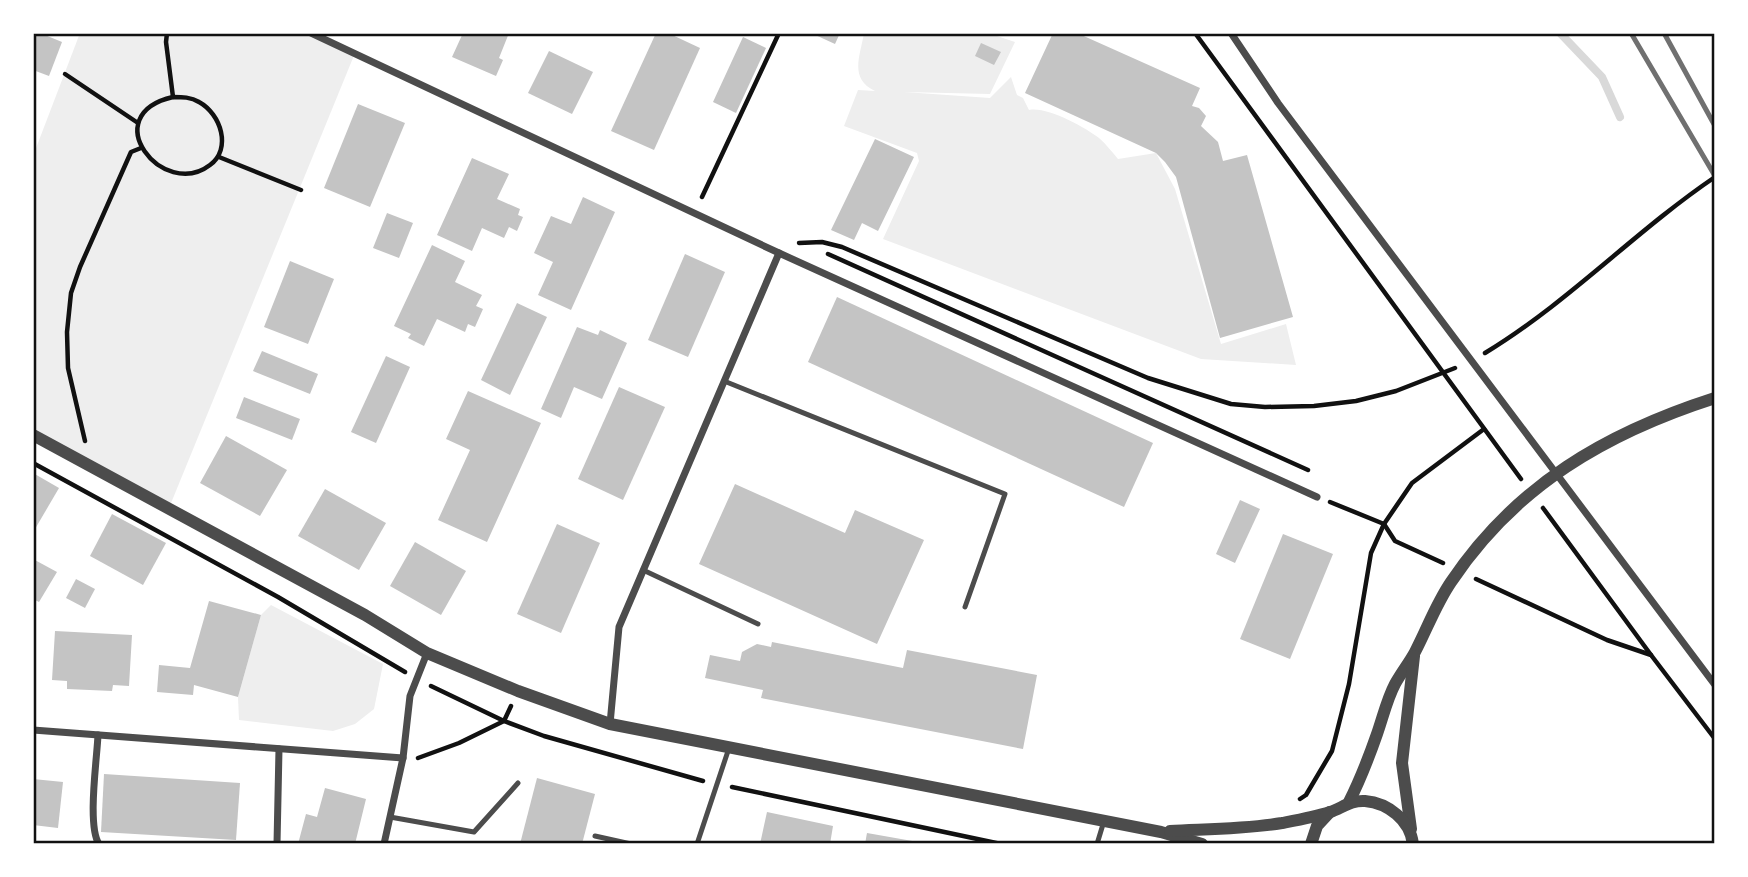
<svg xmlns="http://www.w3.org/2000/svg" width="1748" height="877" font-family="Commissioner,sans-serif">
  <rect width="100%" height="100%" fill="#fff"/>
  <!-- green -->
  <g fill="#eee">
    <path d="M80 33H311L355 53 169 508 33 435V156Z"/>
    <path d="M864 33H988L1015 42 990 94 904 92 990 98 1011 77 1017 95 1023 98 1029 110C1046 106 1085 127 1099 138 1106 144 1112 152 1118 159L1156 153 1175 189 1221 344 1286 324 1296 365 1201 359 883 239 919 161 917 153 844 126 858 90 875 91C849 78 860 57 864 33Z"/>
    <path d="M271 605 383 664 374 709 355 724 333 731 239 720 238 697 261 615Z"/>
  </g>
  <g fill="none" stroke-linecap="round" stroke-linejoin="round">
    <!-- stream -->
    <path stroke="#d9d9d9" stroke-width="8" d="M1560 33 1602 77 1620 117"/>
  </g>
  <!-- building -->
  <g fill="#c4c4c4">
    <path d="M33 33H40L62 42 49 76 33 70Z"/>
    <path d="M463 33H509L499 58 503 60 496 76 452 57Z"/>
    <path d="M656 33H668L700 48 654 150 611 131Z"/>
    <path d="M811 33H840L835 44Z"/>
    <path d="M1053 33H1077L1200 88 1192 106 1199 108 1206 116 1201 126 1218 142 1223 161 1247 155 1293 317 1220 338 1176 177 1165 162 1156 153 1025 93Z"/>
    <path d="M743 37 766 48 736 113 713 102Z"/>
    <path d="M981 43 1001 52 994 65 975 56Z"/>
    <path d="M549 51 593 72 572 114 528 93Z"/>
    <path d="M358 104 405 123 370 207 324 188Z"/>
    <path d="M875 139 914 157 878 231 862 223 854 240 831 230Z"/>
    <path d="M472 158 509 174 497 199 520 209 518 215 523 217 517 231 509 227 504 238 482 228 472 251 437 235Z"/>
    <path d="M583 197 615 212 571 310 538 295 553 262 534 253 551 216 571 224Z"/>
    <path d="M387 213 413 223 399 258 373 248Z"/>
    <path d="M432 245 465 261 455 282 482 295 476 306 483 309 475 327 468 324 465 332 437 319 424 346 408 338 411 334 394 326Z"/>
    <path d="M685 254 725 272 688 357 648 340Z"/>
    <path d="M290 261 334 279 308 344 264 327Z"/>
    <path d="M837 297 1153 443 1124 507 808 362Z"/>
    <path d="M517 303 547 317 510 395 481 380Z"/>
    <path d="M577 327 598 335 600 330 627 343 602 399 574 387 561 418 541 409Z"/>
    <path d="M262 351 318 374 310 394 253 371Z"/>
    <path d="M386 356 410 367 376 443 351 432Z"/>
    <path d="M619 387 665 407 623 500 578 479Z"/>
    <path d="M468 391 541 423 487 542 438 520 470 450 446 439Z"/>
    <path d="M244 397 300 419 292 440 236 418Z"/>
    <path d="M226 436 287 470 260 516 200 483Z"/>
    <path d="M33 473 59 488 35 529 33 528Z"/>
    <path d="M735 484 845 533 855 510 924 540 877 644 699 564Z"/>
    <path d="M325 489 386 523 359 570 298 536Z"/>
    <path d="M1240 500 1260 509 1235 563 1216 554Z"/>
    <path d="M112 514 166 543 143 585 90 556Z"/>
    <path d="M557 524 600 543 561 633 517 614Z"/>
    <path d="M1283 534 1333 554 1290 659 1240 639Z"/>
    <path d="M415 542 466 571 441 615 390 586Z"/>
    <path d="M33 559 57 572 39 602 33 599Z"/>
    <path d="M76 579 95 589 85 608 66 598Z"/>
    <path d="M209 601 261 615 238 697 194 685 193 695 157 692 159 665 190 668Z"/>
    <path d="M55 631 132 635 129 686 113 685 112 691 67 689V681L52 680Z"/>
    <path d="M772 642 903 668 907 650 1037 675 1023 749 761 698 763 690 705 678 710 655 740 661 742 652 757 644 771 647Z"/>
    <path d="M104 774 240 783 236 840 101 832Z"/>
    <path d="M537 778 595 794 582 844H520Z"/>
    <path d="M33 779 63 782 58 828 33 825Z"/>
    <path d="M325 788 366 799 355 844H298L306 814 317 817Z"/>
    <path d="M767 812 833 826 830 844H760Z"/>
    <path d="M867 833 918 842V844H865Z"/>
  </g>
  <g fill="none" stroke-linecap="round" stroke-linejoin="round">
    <!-- path -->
    <g stroke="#111" stroke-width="4.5">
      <path d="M167 33 166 42 173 97"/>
      <path d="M1195 33 1521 479"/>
      <path d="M65 74 138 123"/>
      <path d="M173 97C182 97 191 97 199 102 221 114 232 149 210 165 163 201 95 115 173 97Z"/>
      <path d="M219 157 301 190"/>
      <path d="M702 197 779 33"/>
      <path d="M799 243 822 242 842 247 1148 378 1231 404 1265 407 1314 406 1356 401 1396 391 1455 368"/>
      <path d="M828 254 1308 470"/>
      <path d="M1485 353C1569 302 1634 232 1715 177"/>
      <path d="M85 441 68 368 67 332 71 293 80 267 131 152 141 148"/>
      <path d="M33 463 278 597 405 672"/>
      <path d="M1330 502 1384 524 1395 541 1443 563"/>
      <path d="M1543 508 1651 655"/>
      <path d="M1476 579 1607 640 1651 655 1715 739"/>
      <path d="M431 686 504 721 544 736 703 781"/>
      <path d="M418 758 459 743 504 721 511 706"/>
      <path d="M732 787 1001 844"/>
      <path d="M1300 799 1306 795 1332 751 1349 684 1371 553 1384 524 1412 483 1484 429"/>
    </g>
    <!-- service -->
    <g stroke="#4c4c4c" stroke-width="5">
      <path d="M724 381 1005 494 965 607"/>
      <path d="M643 570 758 624"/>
      <path d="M390 817 474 832 518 783"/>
      <path d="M595 836 631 844"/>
      <path d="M697 844 729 748"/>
      <path d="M1097 844 1104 821"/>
    </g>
    <!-- minor -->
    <g stroke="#4c4c4c" stroke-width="7">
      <path d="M311 33 779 253 1317 497"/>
      <path d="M1231 33 1278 103 1715 685"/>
      <path d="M610 724 619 627 779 253"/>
      <path d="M33 730 403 758"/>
      <path d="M98 735C97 759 87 826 99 844"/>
      <path d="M277 844 279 749"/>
      <path d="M384 844 403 758 410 696 427 653"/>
    </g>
    <!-- tertiary -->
    <g stroke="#4c4c4c" stroke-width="12">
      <path d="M33 435 365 615 427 653 518 691 610 724 1161 832 1202 844"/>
      <path d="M1349 802C1360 780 1369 757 1377 734 1383 717 1387 699 1395 684 1401 673 1409 663 1415 652 1427 629 1436 604 1451 582 1516 485 1606 433 1715 398"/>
      <path d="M1411 829 1402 763 1414 656"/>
      <path d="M1170 831C1207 829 1245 829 1282 823 1298 820 1315 817 1330 812 1342 808 1351 800 1365 801 1388 803 1410 820 1413 844"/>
      <path d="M1311 844 1317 826 1330 812"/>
    </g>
    <!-- rail -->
    <g stroke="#707070" stroke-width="5">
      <path d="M1631 33 1715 176"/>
      <path d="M1664 33 1715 126"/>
    </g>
  </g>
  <!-- border -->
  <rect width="1748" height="877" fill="none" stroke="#ffffff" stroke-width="70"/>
  <rect x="35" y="35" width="1678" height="807" fill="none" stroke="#111" stroke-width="2.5"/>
</svg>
